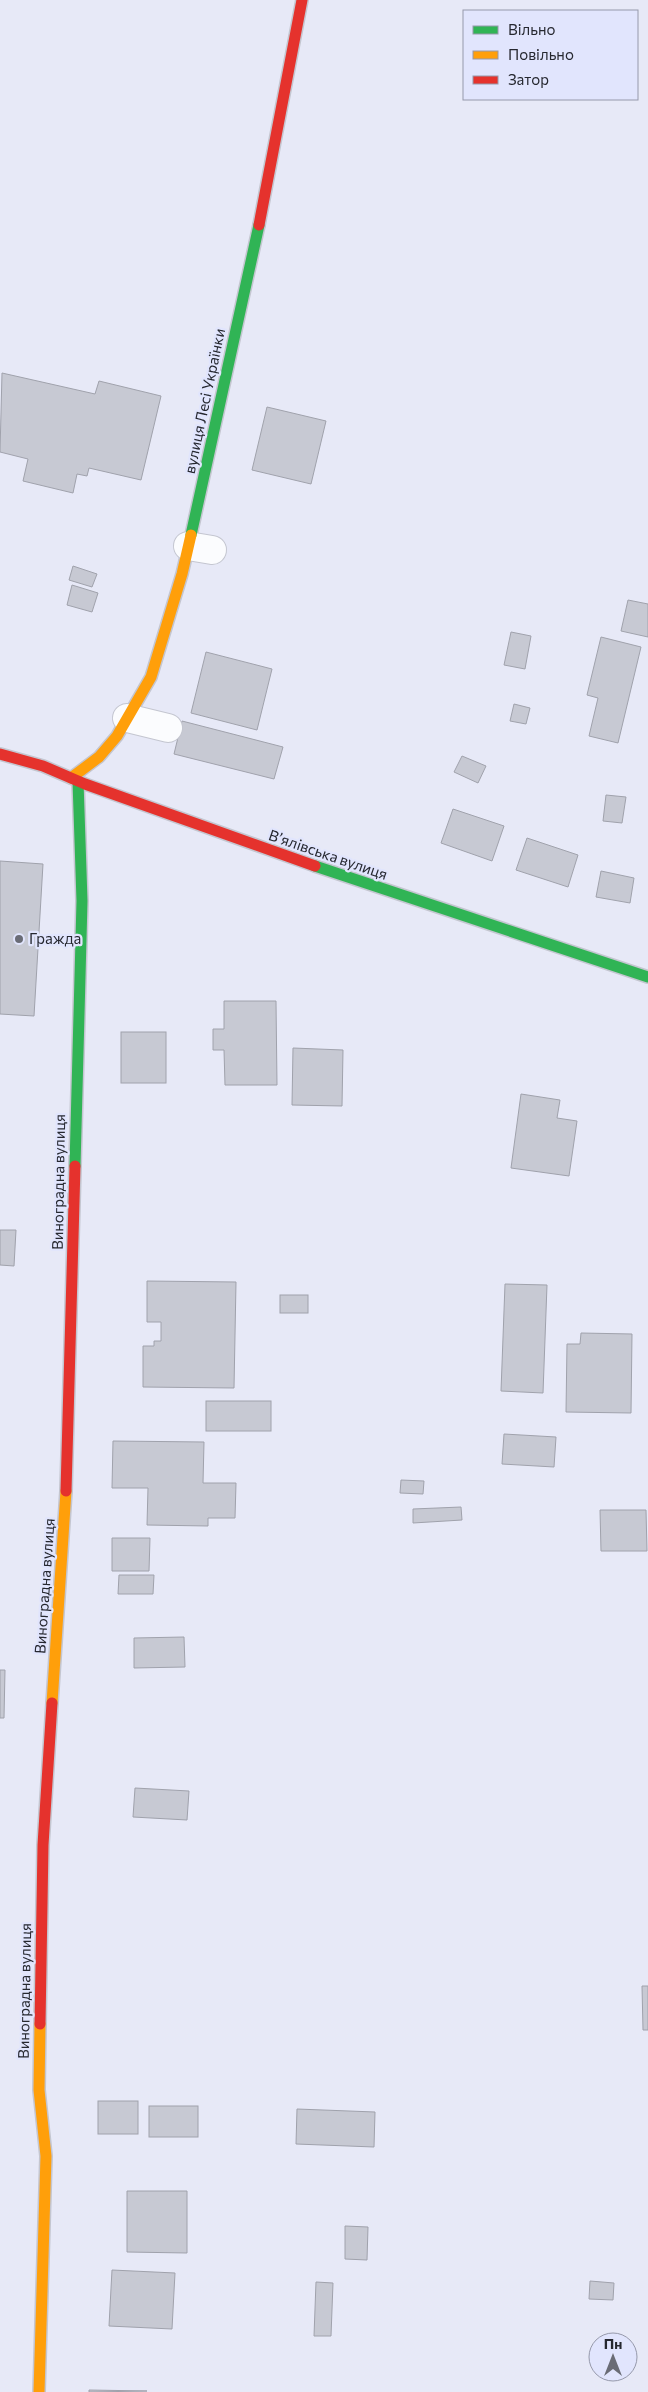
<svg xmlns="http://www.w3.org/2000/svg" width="648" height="2392" font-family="Commissioner,sans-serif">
  <rect width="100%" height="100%" fill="#e7e9f7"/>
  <!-- building -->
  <g fill="#c7c9d3" stroke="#a0a2ac">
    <path d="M2 373 95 394 99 381 161 396 141 480 89 468 87 476 77 474 73 493 23 481 28 459 0 452Z"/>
    <path d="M267 407 326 421 311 484 252 470Z"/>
    <path d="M73 566 97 574 92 587 69 580Z"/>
    <path d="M72 585 98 593 92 612 67 605Z"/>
    <path d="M628 600 648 604V637L621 631Z"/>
    <path d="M511 632 531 636 525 669 504 665Z"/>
    <path d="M601 637 641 647 618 743 589 736 598 698 587 695Z"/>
    <path d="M206 652 272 669 257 730 191 713Z"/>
    <path d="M514 704 530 708 526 724 510 721Z"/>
    <path d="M182 721 283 747 274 779 174 754Z"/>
    <path d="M462 756 486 766 478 783 454 772Z"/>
    <path d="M606 795 626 797 622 823 603 821Z"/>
    <path d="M453 809 504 826 492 861 441 843Z"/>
    <path d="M527 838 578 855 568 887 516 870Z"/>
    <path d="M0 861 43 864 34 1016 0 1014Z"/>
    <path d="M601 871 634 878 630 903 596 897Z"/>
    <path d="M224 1001H276L277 1085H225L224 1050H213V1029H224Z"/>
    <rect x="121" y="1032" width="45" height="51"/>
    <path d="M293 1048 343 1050 342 1106 292 1105Z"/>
    <path d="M521 1094 560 1100 557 1118 577 1121 569 1176 511 1168Z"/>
    <path d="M0 1230H16L14 1266 0 1265Z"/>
    <path d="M147 1281 236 1282 234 1388 143 1387V1346H154V1341H161V1322H147Z"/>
    <path d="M505 1284 547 1285 543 1393 501 1391Z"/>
    <rect x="280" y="1295" width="28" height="18"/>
    <path d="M581 1333 632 1334 631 1413 566 1412 567 1344H580Z"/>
    <rect x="206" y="1401" width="65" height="30"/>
    <path d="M504 1434 556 1437 554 1467 502 1464Z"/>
    <path d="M113 1441 204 1442 203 1483H236L235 1518H208V1526L147 1525 148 1488H112Z"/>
    <path d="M401 1480 424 1481 423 1494 400 1493Z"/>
    <path d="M461 1507 462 1520 413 1523V1509Z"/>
    <path d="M600 1510H646L647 1551H601Z"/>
    <path d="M112 1538H150L149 1571H112Z"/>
    <path d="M119 1575H154L153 1594H118Z"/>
    <path d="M184 1637 185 1667 134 1668V1638Z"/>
    <path d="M0 1670H5L4 1718H0Z"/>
    <path d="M135 1788 189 1791 187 1820 133 1817Z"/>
    <path d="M642 1986H648V2030H643Z"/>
    <rect x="98" y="2101" width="40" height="33"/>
    <rect x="149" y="2106" width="49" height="31"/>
    <path d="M297 2109 375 2112 374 2147 296 2144Z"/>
    <path d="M127 2191H187V2253L127 2252Z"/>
    <path d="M345 2226 368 2227 367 2260 345 2259Z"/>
    <path d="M112 2270 175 2273 172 2329 109 2326Z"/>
    <path d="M590 2281 614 2283 613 2300 589 2299Z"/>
    <path d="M316 2282 333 2283 331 2336H314Z"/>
    <path d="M89 2390 147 2391 89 2392Z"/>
  </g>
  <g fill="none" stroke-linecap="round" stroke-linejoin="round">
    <!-- street casing -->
    <g stroke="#c4c6d0" stroke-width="30">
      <g id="street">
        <path d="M188 546 212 550"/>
        <path d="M127 718 168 728"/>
      </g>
    </g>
    <!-- fast casing -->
    <g stroke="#c4c6d0" stroke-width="14">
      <g id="fast">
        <path d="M191 535 259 225"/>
        <path d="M315 866 648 977"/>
        <path d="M75 1166 82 901 78 781"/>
      </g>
    </g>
    <!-- slow casing -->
    <g stroke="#c4c6d0" stroke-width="14">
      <g id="slow">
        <path d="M71 778 99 757 117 736 151 677 182 574 191 535"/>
        <path d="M52 1703 66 1491"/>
        <path d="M39 2392 46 2156 39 2090 40 2024"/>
      </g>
    </g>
    <!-- jam casing -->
    <g stroke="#c4c6d0" stroke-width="14">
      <g id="jam">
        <path d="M259 225 302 0"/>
        <path d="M0 754 43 766 85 784 315 866"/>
        <path d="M66 1491 75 1166"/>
        <path d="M40 2024 43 1845 52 1703"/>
      </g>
    </g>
    <!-- street -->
    <use href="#street" stroke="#fbfcfe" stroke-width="28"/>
    <!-- fast -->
    <use href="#fast" stroke="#30b455" stroke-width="11"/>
    <!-- slow -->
    <use href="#slow" stroke="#ff9f0a" stroke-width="11"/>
    <!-- jam -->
    <use href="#jam" stroke="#e5322d" stroke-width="11"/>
  </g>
  <!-- markers -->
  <circle fill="#6a6c76" stroke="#e1e5fd" stroke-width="2" cx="19" cy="939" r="5"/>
  <g text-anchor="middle" stroke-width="4.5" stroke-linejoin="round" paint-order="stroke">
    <!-- street labels -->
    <g font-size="15" fill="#262830" stroke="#e1e5fd">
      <text transform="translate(205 401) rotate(-78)" y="5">вулиця Лесі Українки</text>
      <text transform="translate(328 855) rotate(19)" y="5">В’ялівська вулиця</text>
      <text transform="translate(59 1182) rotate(-89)" y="5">Виноградна вулиця</text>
      <text transform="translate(45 1586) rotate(-86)" y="5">Виноградна вулиця</text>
      <text transform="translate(25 1991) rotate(-89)" y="5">Виноградна вулиця</text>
    </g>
    <!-- poi labels -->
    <g font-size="15" fill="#262830" stroke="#e1e5fd" text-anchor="start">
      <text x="29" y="944">Гражда</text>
    </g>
  </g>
  <!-- legend -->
  <rect x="463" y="10" width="175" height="90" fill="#e1e5fd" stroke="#9699ab"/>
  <rect x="473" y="26" width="25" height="8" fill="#30b455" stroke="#9699ab"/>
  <text x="508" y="35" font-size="15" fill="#262830">Вільно</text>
  <rect x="473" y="51" width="25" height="8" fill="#ff9f0a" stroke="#9699ab"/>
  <text x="508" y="60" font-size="15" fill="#262830">Повільно</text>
  <rect x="473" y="76" width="25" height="8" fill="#e5322d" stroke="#9699ab"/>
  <text x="508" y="85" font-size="15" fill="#262830">Затор</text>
  <!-- north arrow -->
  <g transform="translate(613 2357)"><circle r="24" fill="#e1e5fd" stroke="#9699ab"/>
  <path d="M0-4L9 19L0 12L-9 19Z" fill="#6a6c76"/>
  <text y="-8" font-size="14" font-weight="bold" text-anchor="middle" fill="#262830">Пн</text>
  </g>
</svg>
